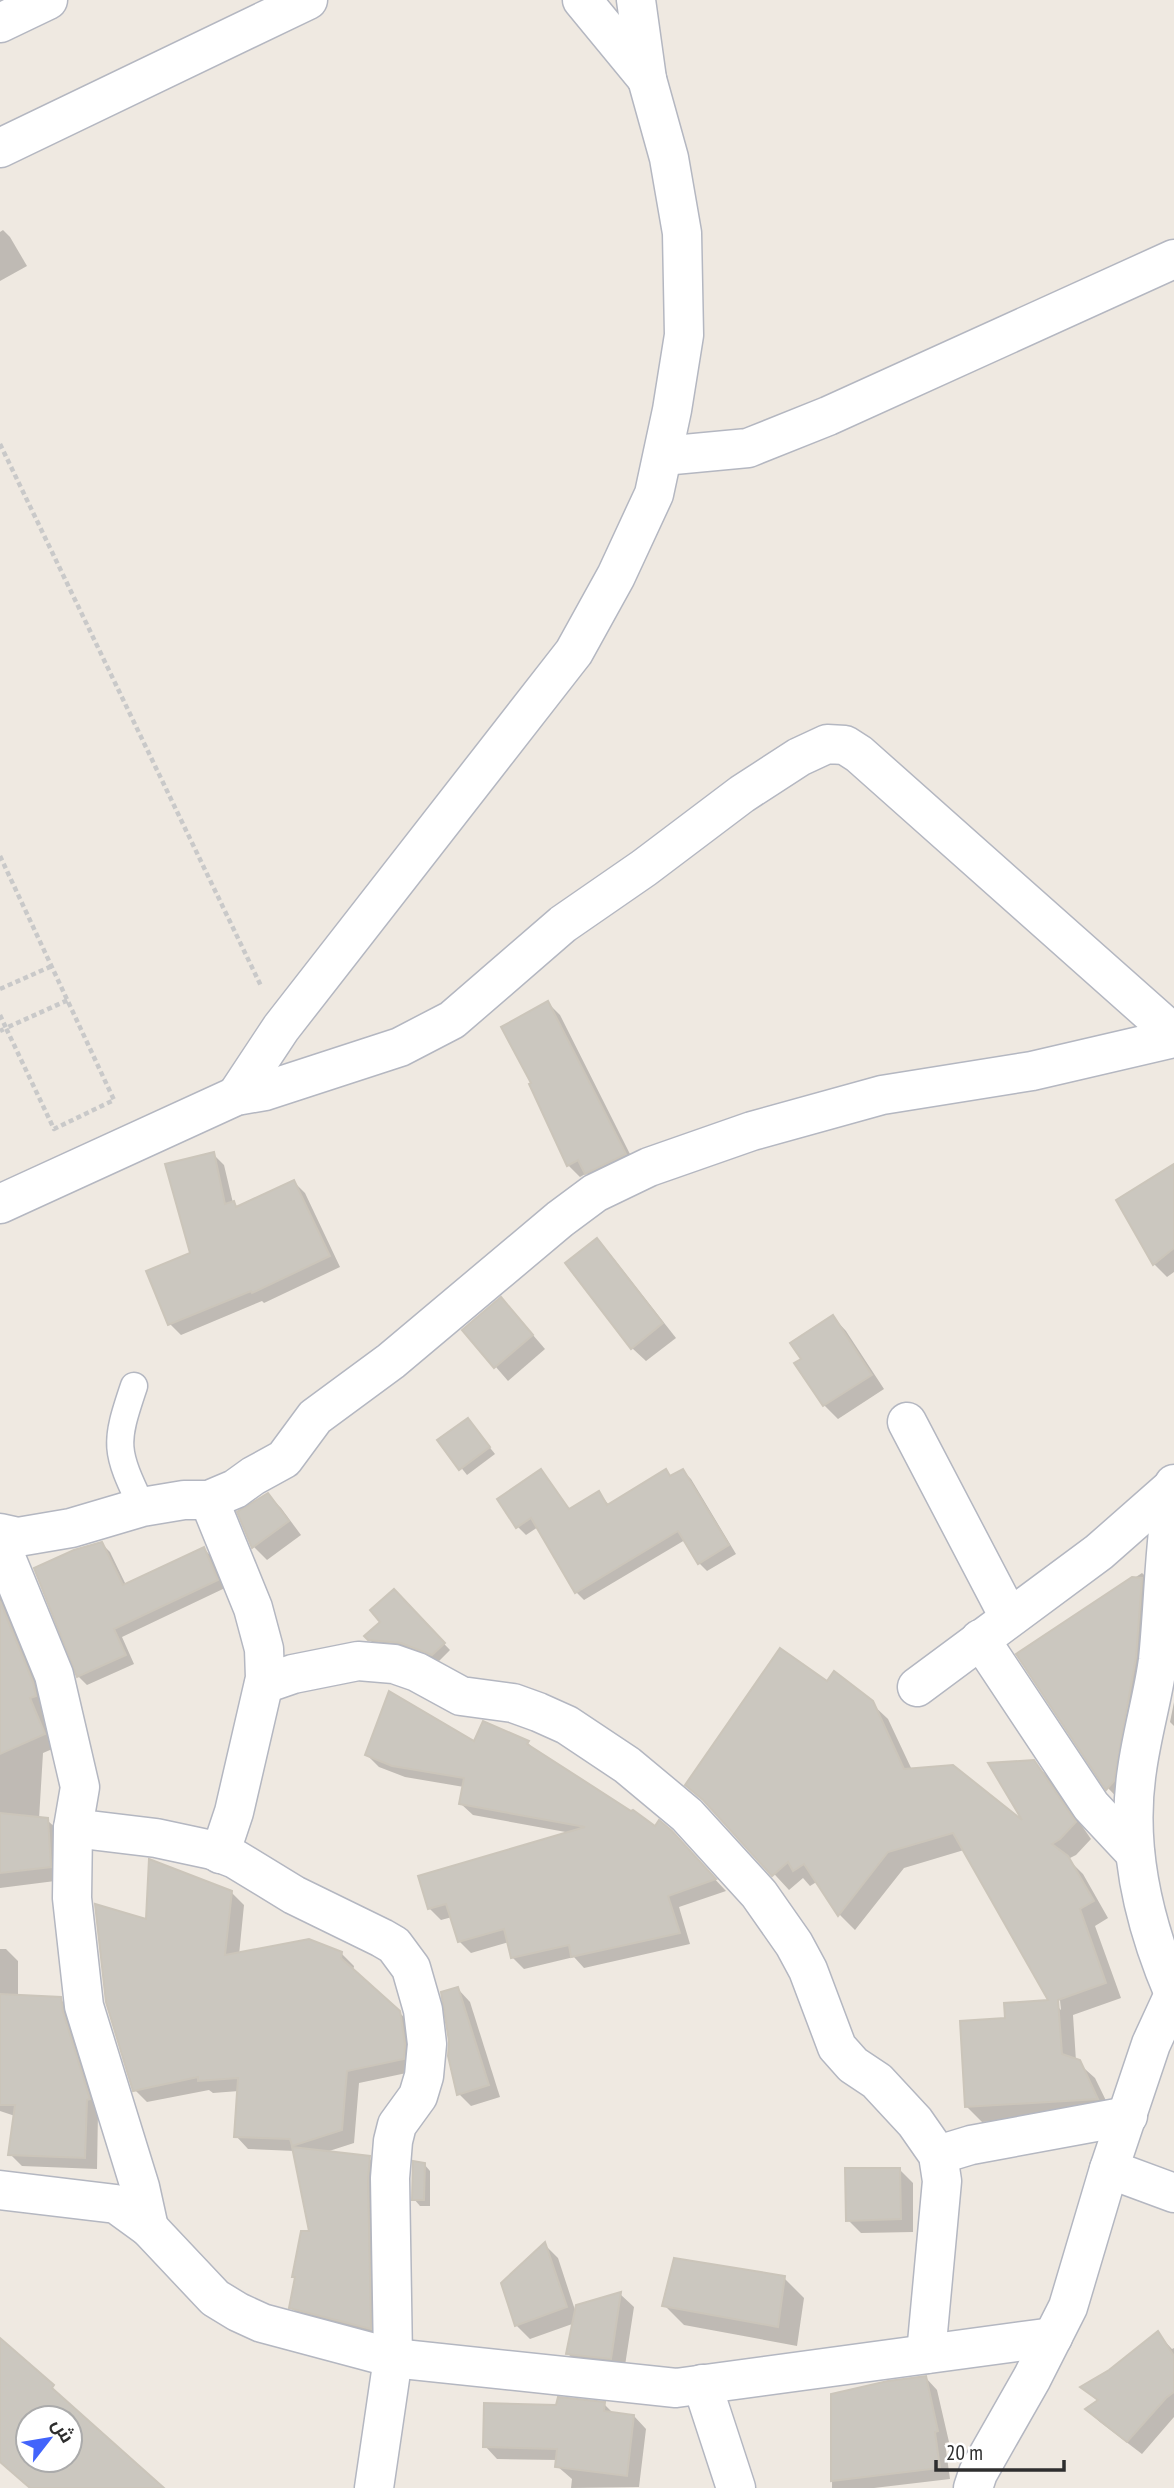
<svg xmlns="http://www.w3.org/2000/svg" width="1174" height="2488" font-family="'PT Sans Narrow',Cairo,sans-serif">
  <rect width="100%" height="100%" fill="#efe9e1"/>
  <!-- shadow -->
  <g fill="#0003" fill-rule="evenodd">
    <path d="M3 230 10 237 27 266 0 281V232Z"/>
    <path d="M548 1003 560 1015 636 1166 598 1184 587 1173 580 1177 568 1165Z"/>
    <path d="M213 1154 224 1165 233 1203 239 1208 294 1182 305 1193 340 1267 264 1303 262 1301 181 1335 170 1324 148 1272 192 1254Z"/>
    <path d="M1174 1166V1272L1167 1277 1154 1264 1118 1200Z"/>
    <path d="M597 1240 610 1254 676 1338 646 1361 632 1348Z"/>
    <path d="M514 1313 545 1349 508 1381 464 1330Z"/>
    <path d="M833 1317 846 1331 884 1389 838 1419 824 1405 797 1363 803 1359Z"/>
    <path d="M468 1420 495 1454 467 1475 440 1441Z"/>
    <path d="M541 1471 570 1510 599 1493 609 1505 666 1471 672 1477 683 1471 691 1479 736 1554 707 1571 699 1563 685 1540 584 1600 576 1592 538 1527 526 1535 518 1527Z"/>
    <path d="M268 1495 281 1508 301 1535 267 1560 254 1547 240 1512Z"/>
    <path d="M102 1544 110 1552 126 1585 204 1549 212 1557 225 1588 122 1637 134 1664 87 1685 78 1676 36 1569Z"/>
    <path d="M1142 1573 1162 1592 1127 1808 1108 1788 1018 1654Z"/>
    <path d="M394 1592 450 1650 439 1661 409 1649 376 1646 366 1636 383 1622Z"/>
    <path d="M0 1594 49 1709 42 1712 57 1747 43 1753 39 1819 47 1820 61 1833 63 1880 0 1888Z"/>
    <path d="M827 1683 871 1703 888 1719 912 1770 1027 1826 1033 1761 1049 1778 1091 1839 1076 1855 1068 1859 1083 1874 1108 1918 1095 1926 1121 1998 1073 2015 1076 2061 1095 2078 1113 2115 982 2122 966 2106 1006 2020 1051 2002 964 1850 904 1868 855 1930 840 1915 818 1881 810 1886 803 1878 789 1890 715 1810 687 1784ZM1059 1991 1061 2010 1057 2006Z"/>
    <path d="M1174 1702V1726L1170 1722Z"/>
    <path d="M475 1743H528L538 1753 683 1845 726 1891 679 1907 690 1944 584 1968 574 1957 524 1969 512 1957 509 1942 471 1953 459 1941 452 1917 441 1920 429 1908 571 1833 473 1815 461 1804 464 1787 405 1777 379 1767 367 1755Z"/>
    <path d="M231 1892 244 1905 239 1955 341 1953 354 1966 353 1971 413 2025 416 2071 359 2083 354 2143 323 2153 369 2158 378 2167 379 2337 300 2316 291 2307 311 2232 295 2151 248 2149 236 2136 239 2091 213 2093 209 2090 147 2102 135 2090 148 1921Z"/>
    <path d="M0 1949H6L18 1961V1997L60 1999 72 2011 98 2112 97 2169 22 2166 10 2154 15 2116 0 2111Z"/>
    <path d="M458 1989 470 2002 500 2097 471 2106 459 2094Z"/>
    <path d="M424 2164 430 2171V2206H420L414 2199Z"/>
    <path d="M899 2169 913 2183V2232L861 2233 848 2220Z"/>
    <path d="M545 2245 558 2258 576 2313 620 2294 634 2307 624 2372 582 2367 568 2354 575 2323 530 2339 516 2325Z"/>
    <path d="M784 2278 804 2298 797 2346 684 2325 664 2305Z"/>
    <path d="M1158 2334 1172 2349 1174 2348V2417L1142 2454 1100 2422 1087 2410 1099 2402 1083 2388 1110 2371Z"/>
    <path d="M926 2378 937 2390 949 2442 945 2443 950 2479 874 2488H832L833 2395Z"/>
    <path d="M604 2404 614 2414 634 2416 646 2429 639 2487 571 2488 572 2479 557 2466V2460L497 2459 485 2446 557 2407Z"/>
  </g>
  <!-- building -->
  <g fill="#cbc7bf" stroke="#cbc5ba" stroke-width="2" fill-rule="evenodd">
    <path d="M548 1001 626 1154 585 1174 578 1160 567 1166 529 1084 531 1083 501 1027Z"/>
    <path d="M214 1152 225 1204 234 1201 236 1207 294 1180 330 1256 252 1293 251 1291 168 1325 146 1271 190 1253 165 1164Z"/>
    <path d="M1174 1164V1248L1153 1265 1116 1200Z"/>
    <path d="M597 1238 663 1323 631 1349 565 1263Z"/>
    <path d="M501 1297 533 1335 494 1368 462 1330Z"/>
    <path d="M833 1315 872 1375 823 1406 794 1363 801 1359 790 1343Z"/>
    <path d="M468 1418 490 1447 459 1470 437 1440Z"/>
    <path d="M541 1469 569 1509 599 1491 607 1505 666 1469 670 1476 683 1469 729 1545 698 1564 678 1531 575 1593 531 1518 516 1528 497 1499Z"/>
    <path d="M268 1493 289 1521 252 1548 237 1512Z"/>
    <path d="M102 1542 123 1585 204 1547 218 1580 114 1629 126 1655 77 1677 34 1568 74 1550Z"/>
    <path d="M1132 1577 1142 1578 1136 1657 1114 1781 1106 1790 1016 1654Z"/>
    <path d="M394 1589 445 1643 432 1655 401 1643 368 1640 364 1636 380 1622 370 1610Z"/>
    <path d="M0 1601 33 1682 36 1696 30 1698 45 1734 0 1754Z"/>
    <path d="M780 1648 827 1681 834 1671 873 1701 904 1769 953 1765 1022 1820 988 1763 1034 1760 1076 1822 1060 1839 1052 1844 1068 1856 1094 1901 1080 1909 1106 1983 1058 2000 1062 2054 1080 2060 1098 2099 965 2107 960 2021 1005 2018 1004 2003 1048 2000 953 1833 888 1852 838 1916 804 1864 793 1871 788 1862 772 1876 703 1800 685 1785Z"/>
    <path d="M389 1691 474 1741 483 1721 529 1741 527 1744 631 1811 633 1810 655 1826 659 1820 672 1831 716 1879 668 1896 680 1933 571 1957 569 1945 511 1958 504 1929 458 1942 446 1904 428 1909 418 1876 585 1827 459 1804 464 1778 392 1766 365 1755Z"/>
    <path d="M0 1813 48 1818 51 1867 0 1873Z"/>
    <path d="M149 1859 232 1891 225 1955 309 1939 342 1952 341 1958 400 2011 405 2044 404 2059 347 2071 342 2130 292 2146 290 2139 234 2137 238 2078 198 2081V2077L133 2091 106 2002 95 1904 146 1919Z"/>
    <path d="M458 1987 489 2085 457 2095 448 2056 449 2041 441 1992Z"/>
    <path d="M0 1994 61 1997 63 2012 90 2099 87 2100 85 2158 8 2155 15 2105H0Z"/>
    <path d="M292 2147 370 2156 368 2178 371 2329 289 2308 295 2277H292L301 2231H309Z"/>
    <path d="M413 2161 425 2163 424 2200H412Z"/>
    <path d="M845 2168H900L901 2219 846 2221Z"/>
    <path d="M545 2242 567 2307 515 2326 501 2283Z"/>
    <path d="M674 2258 785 2276 778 2327 662 2306Z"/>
    <path d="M621 2292 611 2359 566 2354 576 2305Z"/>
    <path d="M1158 2331 1174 2356V2392L1166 2398 1127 2442 1085 2409 1098 2400 1080 2387 1109 2370Z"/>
    <path d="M0 2338 54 2385 52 2388 164 2488H30L0 2462ZM28 2418H70V2460H28Z"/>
    <path d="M926 2376 938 2431 935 2432 940 2468 831 2481V2394L888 2381Z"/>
    <path d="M558 2397 605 2402 604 2411 634 2415 627 2476 555 2467 557 2449 483 2447 484 2403 556 2405Z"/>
  </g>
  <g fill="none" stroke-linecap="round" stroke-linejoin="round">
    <!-- service casing -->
    <g stroke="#b4b7c1" stroke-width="29">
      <path id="service" d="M134 1386C114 1445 115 1450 142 1507"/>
    </g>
    <!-- minor casing -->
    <g stroke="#b4b7c1" stroke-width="41">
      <g id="minor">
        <path d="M582 0 647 79 636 0"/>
        <path d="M0 23 48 0"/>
        <path d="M0 148 308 0"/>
        <path d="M663 456 748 448 828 416 1174 259"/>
        <path d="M236 1096 281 1028 574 652 616 576 654 494 672 410 684 335 682 233 669 158 647 79"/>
        <path d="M0 1204 236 1096 265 1091 400 1047 452 1020 563 924 644 868 742 794 799 757 827 744 845 745 859 754 1174 1034"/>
        <path d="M907 1422 1009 1617"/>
        <path d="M209 1500 253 1608 264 1649 265 1678 234 1812 220 1854"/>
        <path d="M0 1533 18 1537 71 1528 142 1507 184 1500H209L235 1489 253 1476 284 1459 315 1417 391 1361 560 1219 595 1193 649 1167 752 1131 882 1095 1032 1071 1174 1038"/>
        <path d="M0 1543 54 1675 80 1787 73 1828 72 1898 84 2006 140 2187 149 2228"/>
        <path d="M980 1639 1091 1806 1135 1853"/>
        <path d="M264 1684 293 1674 358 1661 394 1664 417 1672 461 1696 513 1703 538 1712 567 1725 627 1765 687 1815 759 1894 794 1944 808 1970 837 2047 853 2065 877 2081 915 2122 938 2155 942 2181 926 2354"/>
        <path d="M917 1687 1099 1552 1174 1486"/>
        <path d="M73 1828 156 1838 212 1850 235 1859 294 1895 382 1938 394 1945 411 1968 423 2010 427 2044 424 2076 418 2096 397 2125 393 2141 390 2178 393 2358 374 2488"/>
        <path d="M1174 1994C1144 1924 1125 1848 1137 1770 1142 1733 1153 1697 1158 1660 1164 1601 1164 1543 1174 1484"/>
        <path d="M938 2155 971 2145 1128 2116"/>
        <path d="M1109 2169 1174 2193"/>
        <path d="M0 2190 116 2204 149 2228 215 2298 238 2312 262 2323 393 2358 676 2388 1053 2337"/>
        <path d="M702 2384 736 2488"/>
        <path d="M973 2488 978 2473 1032 2378 1068 2307 1109 2169 1151 2044 1174 1994"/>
      </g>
    </g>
    <!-- path -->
    <g stroke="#c9c9c9" stroke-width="4.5" stroke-dasharray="5 3.5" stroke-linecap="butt">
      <path d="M0 444 261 986"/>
      <path d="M0 856 114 1100 54 1129 6 1028 68 1000"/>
      <path d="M0 989 52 966"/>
      <path d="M0 1015 6 1028 0 1031"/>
    </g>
    <!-- service -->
    <use href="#service" stroke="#fff" stroke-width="26"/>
    <!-- minor -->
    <use href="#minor" stroke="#fff" stroke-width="38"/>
  </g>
  <!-- north arrow -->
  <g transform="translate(49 2439) rotate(59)"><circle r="33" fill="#ffffff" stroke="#ababab" stroke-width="2"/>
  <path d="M0-5L12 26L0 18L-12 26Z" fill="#4264fb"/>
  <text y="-10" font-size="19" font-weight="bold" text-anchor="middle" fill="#2e2e2e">ش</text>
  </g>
  <!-- scale -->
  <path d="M936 2460v10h128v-10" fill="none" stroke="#2e2e2e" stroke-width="3.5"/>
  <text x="946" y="2460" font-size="21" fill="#2e2e2e" stroke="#ffffff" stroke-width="5" paint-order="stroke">20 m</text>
</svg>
